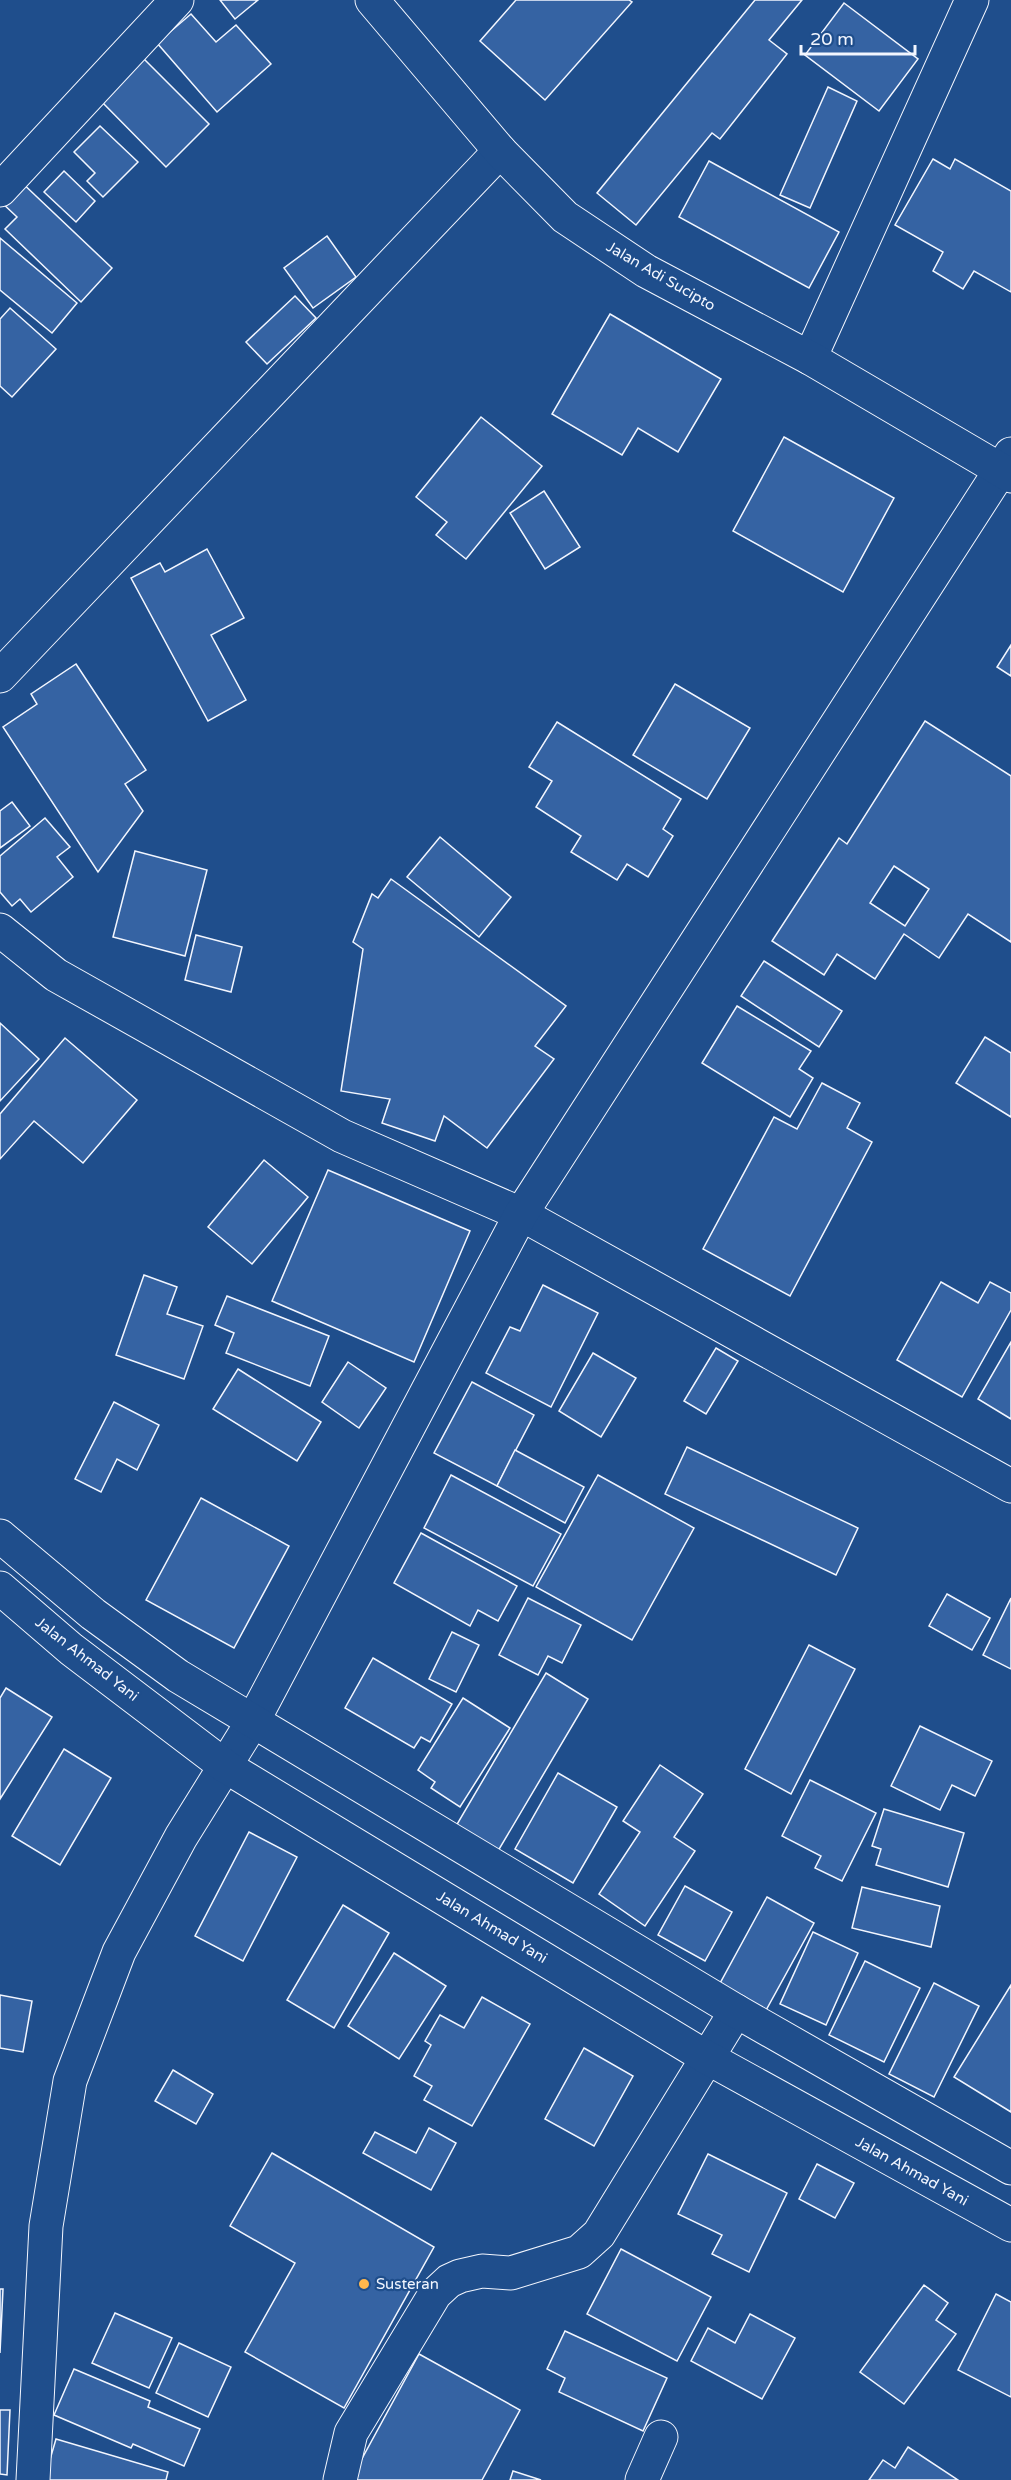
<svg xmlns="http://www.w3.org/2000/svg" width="1011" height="2480" font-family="'Varela Round',sans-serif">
  <rect width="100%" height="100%" fill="#1f4e8c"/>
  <!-- building -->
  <g fill="#3563a3" stroke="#f2f6ff" stroke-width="1.5" fill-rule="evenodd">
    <path d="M220 0H258L235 19Z"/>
    <path d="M516 0H629L632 2 545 100 480 41Z"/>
    <path d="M755 0H802L769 40 787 54 720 139 712 133 636 225 597 193Z"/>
    <path d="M844 3 918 59 879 111 805 55Z"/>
    <path d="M191 14 216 42 236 25 271 64 217 112 157 43Z"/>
    <path d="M144 59 209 124 166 167 101 101Z"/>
    <path d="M828 87 857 101 810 208 780 195Z"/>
    <path d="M100 126 138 162 103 197 87 181 95 173 74 152Z"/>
    <path d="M933 159 950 169 955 159 1011 191V292L974 271 963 289 933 271 943 252 895 225Z"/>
    <path d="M709 161 839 232 809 288 679 217Z"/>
    <path d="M64 171 95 201 76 222 44 192Z"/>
    <path d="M17 178 112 268 81 302 5 229 17 217 0 201Z"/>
    <path d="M327 236 356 277 313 308 284 268Z"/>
    <path d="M0 238 77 303 52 333 0 290Z"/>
    <path d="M295 296 316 318 267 364 246 342Z"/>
    <path d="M10 308 56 349 12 397 0 386V319Z"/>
    <path d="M610 314 721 379 678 452 638 428 622 455 552 414Z"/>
    <path d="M481 417 542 466 466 559 436 535 447 522 416 497Z"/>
    <path d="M784 437 894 498 843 592 733 531Z"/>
    <path d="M544 491 580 547 545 569 510 513Z"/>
    <path d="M207 549 244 618 211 635 246 700 208 721 131 578 160 563 165 572Z"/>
    <path d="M1011 645V676L997 667Z"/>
    <path d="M76 664 146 770 125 784 143 811 98 872 3 727 37 704 31 694Z"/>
    <path d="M675 684 750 728 707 799 633 755Z"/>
    <path d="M925 721 1011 776V942L968 914 939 958 904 934 875 979 837 954 824 975 772 941 839 838 847 844ZM894 866 929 889 905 926 870 903Z"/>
    <path d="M557 722 681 799 663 829 673 836 648 877 627 864 617 880 571 852 581 836 536 807 552 781 529 767Z"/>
    <path d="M12 802 30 826 0 848V811Z"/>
    <path d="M45 818 70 847 57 857 73 877 31 912 20 899 12 906 0 892V856Z"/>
    <path d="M440 837 511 897 479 937 407 877Z"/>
    <path d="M135 851 207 870 185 956 113 937Z"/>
    <path d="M391 879 566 1006 535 1046 554 1059 487 1148 444 1116 435 1141 382 1123 390 1099 341 1091 363 949 353 942 372 894 378 898Z"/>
    <path d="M196 935 242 947 231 992 185 980Z"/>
    <path d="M764 961 842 1011 819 1047 741 996Z"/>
    <path d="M737 1006 811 1051 799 1069 813 1078 790 1117 702 1063Z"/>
    <path d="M0 1023 39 1059 0 1101Z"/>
    <path d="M985 1037 1011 1053V1117L956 1083Z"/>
    <path d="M65 1038 137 1100 83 1163 34 1121 0 1159V1114Z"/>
    <path d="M822 1083 860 1103 847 1128 872 1142 790 1296 703 1249 774 1117 797 1129Z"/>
    <path d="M264 1160 308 1197 252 1264 208 1227Z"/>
    <path d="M328 1170 470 1231 414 1362 272 1301Z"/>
    <path d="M144 1275 177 1287 167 1314 203 1326 184 1379 116 1355Z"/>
    <path d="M941 1282 978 1303 990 1282 1011 1293V1310L962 1397 897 1360Z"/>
    <path d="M543 1285 598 1313 551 1407 486 1373 510 1327 520 1331Z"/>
    <path d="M227 1296 329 1336 310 1386 226 1353 234 1333 215 1325Z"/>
    <path d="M1011 1342V1419L978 1399Z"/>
    <path d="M716 1348 738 1361 706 1414 684 1401Z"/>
    <path d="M593 1353 636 1378 601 1437 559 1411Z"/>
    <path d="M348 1362 386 1388 359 1428 322 1402Z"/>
    <path d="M238 1369 321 1422 297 1461 213 1409Z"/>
    <path d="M472 1382 534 1415 497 1486 434 1453Z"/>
    <path d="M114 1402 159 1425 137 1470 117 1459 101 1492 75 1479Z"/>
    <path d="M687 1447 858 1528 836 1575 665 1494Z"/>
    <path d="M515 1450 584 1487 565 1523 497 1486Z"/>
    <path d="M451 1475 561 1534 533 1586 424 1528Z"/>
    <path d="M598 1475 694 1528 632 1640 536 1587Z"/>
    <path d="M201 1498 289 1546 234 1648 146 1600Z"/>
    <path d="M421 1533 517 1586 498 1621 478 1610 470 1626 394 1583Z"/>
    <path d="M947 1594 990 1618 972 1650 929 1626Z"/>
    <path d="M528 1598 581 1625 562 1663 548 1656 538 1675 499 1655Z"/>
    <path d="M1011 1598V1669L983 1655Z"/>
    <path d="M452 1632 479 1645 456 1692 429 1679Z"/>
    <path d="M809 1645 855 1669 791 1794 745 1769Z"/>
    <path d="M373 1658 452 1704 430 1742 421 1737 414 1748 345 1708Z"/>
    <path d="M546 1673 588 1699 498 1851 456 1826Z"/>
    <path d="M6 1688 52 1717 0 1799V1698Z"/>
    <path d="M463 1698 510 1728 460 1807 431 1788 435 1782 418 1770Z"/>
    <path d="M920 1726 992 1761 975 1796 952 1785 940 1810 891 1786Z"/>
    <path d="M64 1749 111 1778 60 1865 12 1836Z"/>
    <path d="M660 1765 703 1794 674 1837 695 1851 645 1926 599 1894 640 1832 623 1821Z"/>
    <path d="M558 1773 617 1807 573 1883 515 1849Z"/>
    <path d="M810 1780 876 1813 842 1881 815 1868 821 1856 782 1836Z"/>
    <path d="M884 1809 964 1833 948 1887 876 1865 881 1849 872 1846Z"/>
    <path d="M249 1832 297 1857 243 1961 195 1936Z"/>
    <path d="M685 1886 732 1912 705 1961 658 1935Z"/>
    <path d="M862 1887 940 1906 931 1947 852 1928Z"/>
    <path d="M767 1897 814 1923 765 2012 718 1987Z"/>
    <path d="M343 1905 389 1933 334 2028 287 2000Z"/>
    <path d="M813 1932 858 1953 826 2025 780 2004Z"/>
    <path d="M394 1953 446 1986 399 2059 348 2026Z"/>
    <path d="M865 1961 920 1988 884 2062 829 2035Z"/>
    <path d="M934 1983 979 2006 934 2097 889 2074Z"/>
    <path d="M1011 1985V2112L954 2077Z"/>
    <path d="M0 1995 32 2001 23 2052 0 2048Z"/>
    <path d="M482 1997 530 2024 472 2126 424 2100 432 2086 414 2076 431 2045 425 2041 440 2015 464 2028Z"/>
    <path d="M584 2048 633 2076 594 2146 545 2119Z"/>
    <path d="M173 2070 213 2094 196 2124 155 2101Z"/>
    <path d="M429 2128 456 2143 431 2190 363 2153 375 2132 416 2153Z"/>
    <path d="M272 2153 434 2247 344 2408 245 2352 295 2263 230 2226Z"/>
    <path d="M708 2154 787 2193 749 2272 712 2254 722 2235 678 2214Z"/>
    <path d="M817 2164 854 2183 835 2218 799 2199Z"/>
    <path d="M621 2249 711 2297 677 2361 587 2314Z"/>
    <path d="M924 2285 948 2303 936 2320 956 2334 904 2404 860 2372Z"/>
    <path d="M0 2289H3L0 2353Z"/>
    <path d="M996 2294 1011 2302V2397L958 2370Z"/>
    <path d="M115 2313 172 2338 149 2388 92 2363Z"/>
    <path d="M750 2314 795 2338 762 2399 691 2361 708 2328 735 2343Z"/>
    <path d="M565 2331 667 2378 643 2431 559 2392 565 2378 547 2369Z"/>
    <path d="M179 2343 231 2367 208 2417 156 2393Z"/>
    <path d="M419 2354 520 2410 482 2480H357L352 2477Z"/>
    <path d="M74 2369 150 2401 148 2407 200 2429 184 2466 133 2444 131 2448 54 2415Z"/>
    <path d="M0 2410H10L7 2475 0 2474Z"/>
    <path d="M56 2439 168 2472 166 2480H44Z"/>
    <path d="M908 2447 958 2480H869L883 2460 895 2468Z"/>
    <path d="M513 2471 541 2480H510Z"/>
  </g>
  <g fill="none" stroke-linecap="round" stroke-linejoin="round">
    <!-- street casing -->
    <g stroke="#f2f6ff" stroke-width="35">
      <g id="street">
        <path d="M0 190 177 0"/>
        <path d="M810 358 972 0"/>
        <path d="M0 676 500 151"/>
        <path d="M0 930 56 975 342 1136 521 1214 1011 1486"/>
        <path d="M33 2480 46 2226 70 2081 119 1952 181 1837 253 1721 521 1214 1011 454"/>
        <path d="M340 2480 351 2433 435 2294 449 2281 460 2276 482 2271 511 2273 579 2252 599 2234 736 2011"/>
        <path d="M642 2480 661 2437"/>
      </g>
    </g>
    <!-- secondary casing -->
    <g stroke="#f2f6ff" stroke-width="35">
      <path id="secondary" d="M372 0 500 151 565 217 646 271 810 358 1011 476"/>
    </g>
    <!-- highway casing -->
    <g stroke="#f2f6ff" stroke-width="35">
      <g id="highway">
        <path d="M0 1536 93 1614 178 1676 736 2011 1011 2168"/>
        <path d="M0 1588 71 1649 225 1766 706 2057 1011 2225"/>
      </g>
    </g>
    <!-- street -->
    <use href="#street" stroke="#1f4e8c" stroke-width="33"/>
    <!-- secondary -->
    <use href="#secondary" stroke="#1f4e8c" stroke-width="33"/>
    <!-- highway -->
    <use href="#highway" stroke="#1f4e8c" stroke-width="33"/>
  </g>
  <!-- markers -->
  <circle fill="#ffb74d" stroke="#1f4e8c" stroke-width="2" cx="364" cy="2284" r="6"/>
  <g text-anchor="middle" stroke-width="4.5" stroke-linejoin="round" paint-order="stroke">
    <!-- street labels -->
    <g font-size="15" fill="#f2f6ff" stroke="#1f4e8c">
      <text transform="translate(661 276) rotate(30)" y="5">Jalan Adi Sucipto</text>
      <text transform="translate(87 1659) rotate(38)" y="5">Jalan Ahmad Yani</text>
      <text transform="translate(492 1927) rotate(31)" y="5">Jalan Ahmad Yani</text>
      <text transform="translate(912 2171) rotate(29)" y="5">Jalan Ahmad Yani</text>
    </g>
    <!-- poi labels -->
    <g font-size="15" fill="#f2f6ff" stroke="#1f4e8c" text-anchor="start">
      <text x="376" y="2289">Susteran</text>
    </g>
  </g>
  <!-- scale -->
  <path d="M801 45v9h114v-9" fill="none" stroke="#f2f6ff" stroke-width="3"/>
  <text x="810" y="45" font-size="18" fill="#f2f6ff" stroke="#1f4e8c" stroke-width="4.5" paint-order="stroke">20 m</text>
</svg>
